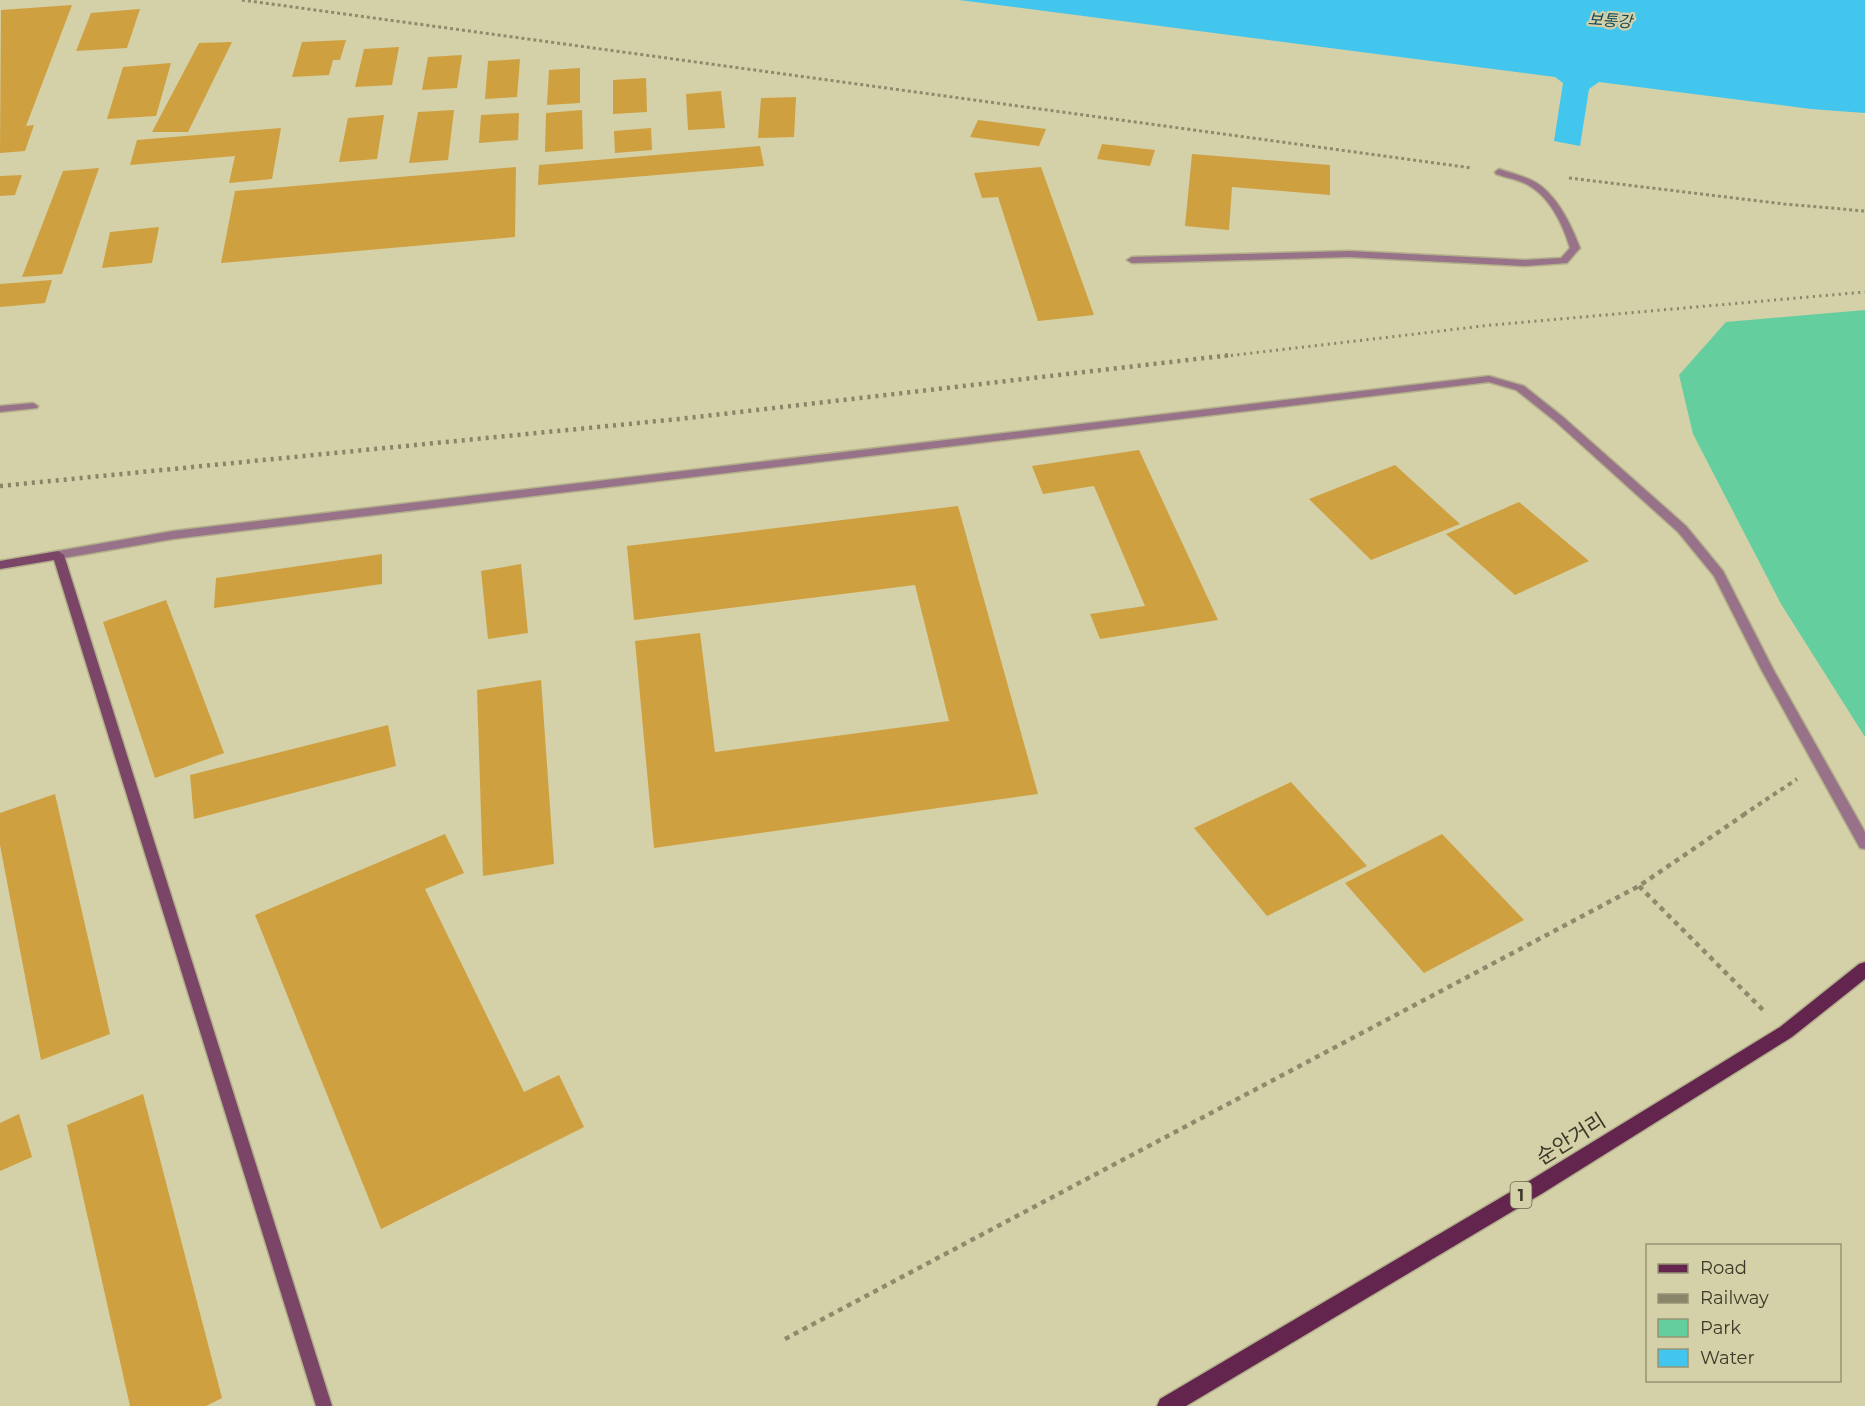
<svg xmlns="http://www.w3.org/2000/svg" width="1865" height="1406" font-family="Montserrat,'Noto Sans KR',sans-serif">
  <rect width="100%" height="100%" fill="#d4d0a7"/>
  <!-- green -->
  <path fill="#64ce9f" d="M1865 310V737L1781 604 1693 434 1679 375 1726 322Z"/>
  <!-- water -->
  <path fill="#42c6ee" d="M959 0H1865V113L1811 109 1599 82 1589 89 1580 146 1554 141 1563 83 1555 77Z"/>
  <!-- building -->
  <g fill="#cfa040">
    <path d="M72 5 26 126 34 125 25 151 0 153 1 10Z"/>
    <path d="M140 9 127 48 76 51 91 13Z"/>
    <path d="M346 40 340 60H333L329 75 292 77 302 42Z"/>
    <path d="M232 42 188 132H152L199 43Z"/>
    <path d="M399 47 392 85 355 87 364 49Z"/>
    <path d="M462 55 457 88 422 90 428 57Z"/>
    <path d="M520 59 517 97 485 99 488 61Z"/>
    <path d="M171 63 156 116 107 119 123 67Z"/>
    <path d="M580 68V103L547 105 549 70Z"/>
    <path d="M646 78 647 112 613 114V80Z"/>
    <path d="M721 91 725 128 688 130 686 94Z"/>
    <path d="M796 97 794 137 758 138 761 98Z"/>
    <path d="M454 110 448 160 409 163 418 112Z"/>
    <path d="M582 110 583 149 545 152 546 113Z"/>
    <path d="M519 113 518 140 479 143 481 115Z"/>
    <path d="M384 115 377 159 339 162 348 118Z"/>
    <path d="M978 120 1046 129 1039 146 970 137Z"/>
    <path d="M281 128 272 179 229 183 235 156 130 165 137 140Z"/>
    <path d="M651 128 652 150 615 153 614 131Z"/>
    <path d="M1102 144 1155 150 1150 166 1097 159Z"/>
    <path d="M760 146 764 166 538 185 539 165Z"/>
    <path d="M1192 154 1330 165V195L1232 187 1229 230 1185 226Z"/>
    <path d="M516 167 515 237 221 263 235 191Z"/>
    <path d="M1041 167 1094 315 1038 321 998 197 982 198 974 173Z"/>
    <path d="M99 168 62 274 22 277 63 171Z"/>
    <path d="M22 175 15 195 0 196V176Z"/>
    <path d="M159 227 152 263 102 268 110 232Z"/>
    <path d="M52 280 45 303 0 307V284Z"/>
    <path d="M1139 450 1218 620 1100 639 1090 614 1145 606 1094 486 1043 494 1032 466Z"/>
    <path d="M1395 465 1460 524 1371 560 1309 499Z"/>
    <path d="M1519 502 1589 561 1515 595 1446 534Z"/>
    <path d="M958 506 1038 794 654 848 635 641 700 633 715 752 949 721 915 585 634 620 627 546Z"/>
    <path d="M382 554V584L214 608 216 578Z"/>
    <path d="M521 564 528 633 488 639 481 571Z"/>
    <path d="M166 600 224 753 155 778 103 622Z"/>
    <path d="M541 680 554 864 483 876 477 690Z"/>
    <path d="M388 725 396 766 194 819 190 775Z"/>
    <path d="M1291 782 1367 866 1267 916 1194 828Z"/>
    <path d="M55 794 110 1034 41 1060 0 845V813Z"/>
    <path d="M445 834 464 873 425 889 524 1092 559 1075 584 1127 381 1229 255 915Z"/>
    <path d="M1442 834 1524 920 1424 973 1345 883Z"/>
    <path d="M143 1094 222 1398 206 1406H130L67 1125Z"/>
    <path d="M19 1114 32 1157 0 1171V1123Z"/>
  </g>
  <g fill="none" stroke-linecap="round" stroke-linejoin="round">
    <!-- lane casing -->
    <g stroke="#b2af8b" stroke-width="3">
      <path id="lane" d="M1499 169C1511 173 1524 176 1535 182 1557 195 1571 224 1580 248L1567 263 1525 266 1349 257 1132 263 1127 260 1132 257 1349 251 1525 260 1561 258 1570 248C1563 225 1550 197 1528 185 1518 179 1506 178 1496 174L1495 172Z"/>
    </g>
    <!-- street casing -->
    <g stroke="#b2af8b" stroke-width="3">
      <g id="street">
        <path d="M1489 376 1524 386 1563 417 1686 526 1723 571 1773 669 1865 832V849L1860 848 1761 669 1714 576 1678 532 1555 421 1516 390 1489 382 173 539 58 559 52 555 58 551 173 531Z"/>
        <path d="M33 403 38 406 37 408 0 412V406Z"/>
      </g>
    </g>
    <!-- secondary casing -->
    <g stroke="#b2af8b" stroke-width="3">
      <path id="secondary" d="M58 551 64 555 332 1406H316L54 560 0 569V561Z"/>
    </g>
    <!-- primary casing -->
    <g stroke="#b2af8b" stroke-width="3">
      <path id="primary" d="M1865 962V979L1792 1037 1543 1193 1186 1406H1157L1160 1399 1529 1181 1780 1027 1859 964Z"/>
    </g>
    <!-- path-far2 -->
    <g stroke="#8e8b6d" stroke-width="3" stroke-dasharray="3 3" stroke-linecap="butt">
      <path d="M242 0 1472 168"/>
      <path d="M1569 178 1784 204 1865 211"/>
    </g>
    <!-- path-far1 -->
    <path stroke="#8e8b6d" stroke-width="4" stroke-dasharray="4.5 4.5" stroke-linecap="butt" d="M1743 815 1797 779"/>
    <!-- path -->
    <g stroke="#8e8b6d" stroke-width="4.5" stroke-dasharray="5 5" stroke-linecap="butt">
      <path d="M1639 886 1764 1011"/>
      <path d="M785 1339 1639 886 1745 814"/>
    </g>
    <!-- lane -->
    <use href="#lane" fill="#977288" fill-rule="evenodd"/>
    <!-- street -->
    <use href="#street" fill="#977288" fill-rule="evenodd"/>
    <!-- secondary -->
    <use href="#secondary" fill="#7a4566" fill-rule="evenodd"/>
    <!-- primary -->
    <use href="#primary" fill="#63244e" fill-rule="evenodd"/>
    <!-- rail-far1 -->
    <path stroke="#888569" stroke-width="3" stroke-dasharray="2 4.5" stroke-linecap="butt" d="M1218 357 1492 325 1865 292"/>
    <!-- rail -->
    <path stroke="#888569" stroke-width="4.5" stroke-dasharray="3 5" stroke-linecap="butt" d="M0 486 679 419 1231 355"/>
  </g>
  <g text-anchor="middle" stroke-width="4.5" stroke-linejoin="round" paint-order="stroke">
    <!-- far-water labels -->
    <g font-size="16" font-style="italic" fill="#104858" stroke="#d4d0a7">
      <text transform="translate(1610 20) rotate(4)" y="6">보통강</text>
    </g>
    <!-- shield labels -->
    <rect fill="#d4d0a7" stroke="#69664f" stroke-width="1.5" x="1510.5" y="1182" width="21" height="26" rx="4.5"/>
    <g font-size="16" font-weight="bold" fill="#3b3929">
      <text x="1521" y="1201">1</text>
    </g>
    <!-- near-street labels -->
    <g font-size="21" fill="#3b3929" stroke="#d4d0a7">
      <text transform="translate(1571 1139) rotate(-32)" y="7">순안거리</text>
    </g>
  </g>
  <!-- legend -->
  <rect x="1646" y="1244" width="195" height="138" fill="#d4d0a7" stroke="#979475" stroke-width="1.5"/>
  <rect x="1658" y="1264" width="30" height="9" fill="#63244e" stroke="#979475" stroke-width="1.5"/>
  <text x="1700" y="1274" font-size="18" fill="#3b3929">Road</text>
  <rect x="1658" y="1294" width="30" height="9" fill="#888569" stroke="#979475" stroke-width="1.5"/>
  <text x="1700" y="1304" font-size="18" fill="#3b3929">Railway</text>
  <rect x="1658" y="1319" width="30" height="18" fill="#64ce9f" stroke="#979475" stroke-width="1.5"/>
  <text x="1700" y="1334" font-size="18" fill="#3b3929">Park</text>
  <rect x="1658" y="1349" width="30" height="18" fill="#42c6ee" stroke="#979475" stroke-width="1.5"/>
  <text x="1700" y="1364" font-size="18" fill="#3b3929">Water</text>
</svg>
